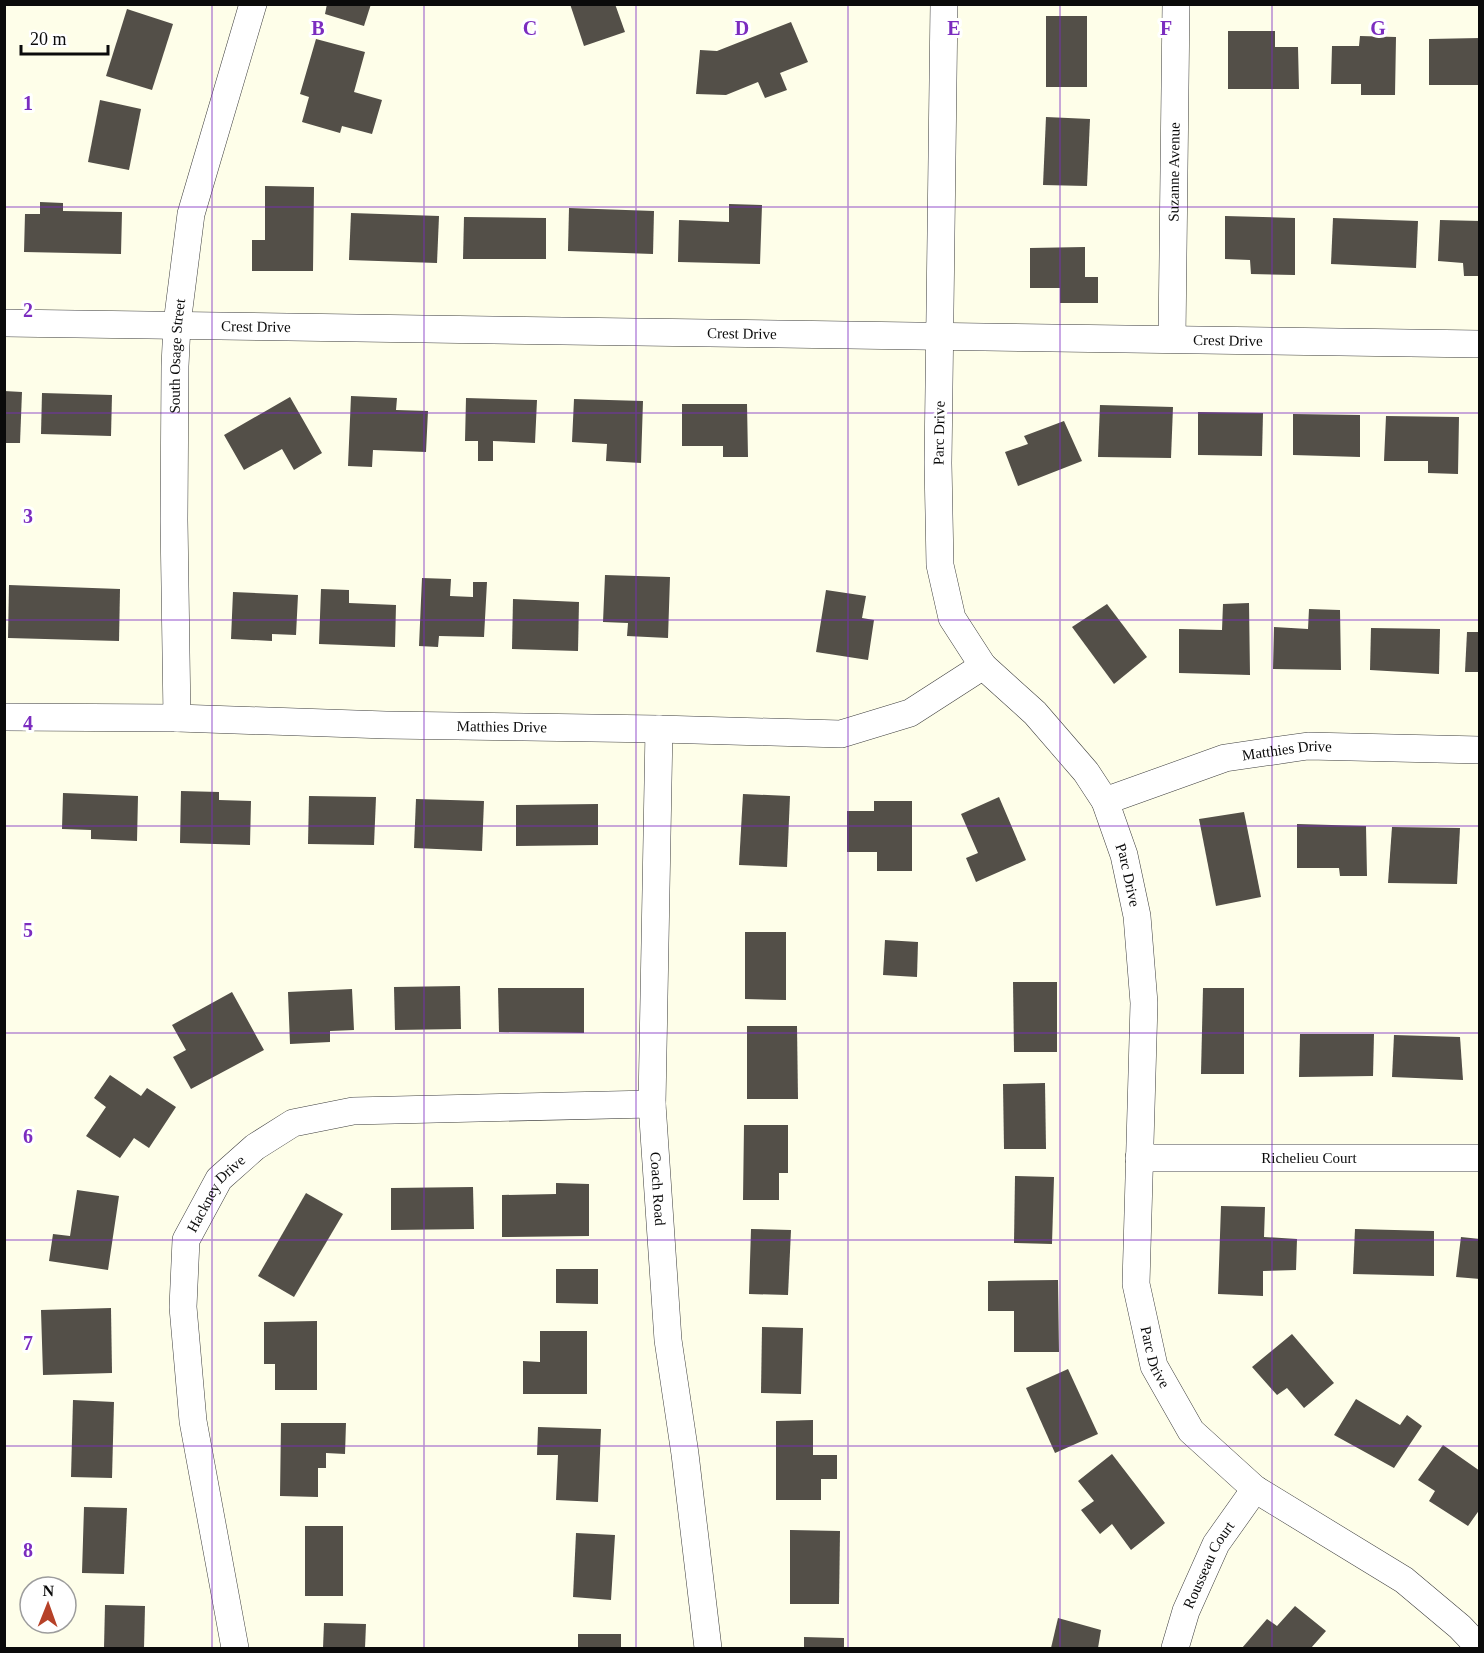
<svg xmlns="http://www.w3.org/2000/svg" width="1484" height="1653" font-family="'Times New Roman',serif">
  <rect width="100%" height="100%" fill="#fefee9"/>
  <!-- building -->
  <g fill="#534f48">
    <path d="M327 4H371L364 26 325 14Z"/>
    <path d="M570 4H615L625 32 584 46Z"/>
    <path d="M127 9 173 24 152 90 106 76Z"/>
    <rect x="1046" y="16" width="41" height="71"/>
    <path d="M791 22 808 62 780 73 787 90 765 98 758 82 726 95 696 94 700 50 717 51Z"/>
    <path d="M1228 31H1275V47H1298L1299 89H1228Z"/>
    <path d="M1360 36 1396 37 1395 95H1361V84H1331L1332 46H1359Z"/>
    <path d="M1480 38V85H1429V39Z"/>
    <path d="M316 39 365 52 354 92 382 100 372 134 342 126 340 133 302 122 309 97 300 94Z"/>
    <path d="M100 100 141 109 129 170 88 162Z"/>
    <path d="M1046 117 1090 119 1087 186 1043 185Z"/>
    <path d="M265 186 314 187 313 271H252V240H265Z"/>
    <path d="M40 202 63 203V211L122 212 121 254 24 252 25 214H40Z"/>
    <path d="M729 204 762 205 760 264 678 262 679 220 729 222Z"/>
    <path d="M569 208 654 211 653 254 568 251Z"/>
    <path d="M351 213 439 216 437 263 349 260Z"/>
    <path d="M1225 216 1295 218V275L1251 274 1250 260 1225 259Z"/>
    <path d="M464 217 546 218V259H463Z"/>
    <path d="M1333 218 1418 221 1416 268 1331 264Z"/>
    <path d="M1440 220 1480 221V276H1464L1463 263 1438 261Z"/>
    <path d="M1085 247V277H1098V303H1060V288H1030V248Z"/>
    <path d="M4 391 22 392 20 443H4Z"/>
    <path d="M42 393 112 395 111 436 41 434Z"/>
    <path d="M351 396 397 398 396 410 428 411 426 452 373 450 372 467 348 466Z"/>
    <path d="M290 397 322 453 294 470 282 449 244 470 224 435Z"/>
    <path d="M466 398 537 400 535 443 493 441V461H478V441H465Z"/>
    <path d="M574 399 643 401 641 463 606 461 607 444 572 442Z"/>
    <path d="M682 404H747L748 457H723V446H682Z"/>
    <path d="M1100 405 1173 407 1171 458 1098 457Z"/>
    <path d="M1198 412 1263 413 1262 456 1198 455Z"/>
    <path d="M1293 414 1360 415V457L1293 455Z"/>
    <path d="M1386 416 1459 417 1458 474 1428 473V461H1384Z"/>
    <path d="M1064 421 1082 461 1018 486 1005 452 1028 444 1024 436Z"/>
    <path d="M605 575 670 577 668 638 627 636 628 623 603 622Z"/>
    <path d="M422 578 451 579 450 596 473 597V582H487L484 637 439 636 438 647 419 646Z"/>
    <path d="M9 585 120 589 119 641 8 638Z"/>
    <path d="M321 589 349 590V603L396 605 395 647 319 644Z"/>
    <path d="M826 590 866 596 862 618 874 620 868 660 816 652Z"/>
    <path d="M233 592 298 595 296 635 272 634V641L231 639Z"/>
    <path d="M513 599 579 602 578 651 512 649Z"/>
    <path d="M1249 603 1250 675 1179 673V629L1222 630 1223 604Z"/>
    <path d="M1107 604 1147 657 1114 684 1072 627Z"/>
    <path d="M1309 609 1340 610 1341 670 1273 669 1274 627 1308 629Z"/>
    <path d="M1371 628 1440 629 1439 674 1370 670Z"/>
    <path d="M1467 632H1480V672H1465Z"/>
    <path d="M181 791 219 792V800L251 801 250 845 180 843Z"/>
    <path d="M63 793 138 796 137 841 91 839V830L62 829Z"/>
    <path d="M743 794 790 796 787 867 739 865Z"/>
    <path d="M309 796 376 797 374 845 308 844Z"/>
    <path d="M999 797 1026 860 976 882 966 858 978 853 961 814Z"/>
    <path d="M416 799 484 801 482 851 414 848Z"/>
    <path d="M874 801H912V871H877V852H847V811H874Z"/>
    <path d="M598 804V845L516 846V805Z"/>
    <path d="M1244 812 1261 897 1216 906 1199 819Z"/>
    <path d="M1297 824 1366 826 1367 876H1340L1339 868H1297Z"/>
    <path d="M1392 827 1460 828 1457 884 1388 883Z"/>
    <path d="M745 932H786V1000L745 999Z"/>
    <path d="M885 940 918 942 917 977 883 975Z"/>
    <path d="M1013 982H1057V1052H1014Z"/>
    <path d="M460 986 461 1029 395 1030 394 987Z"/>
    <path d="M498 988H584V1033L499 1032Z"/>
    <path d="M1203 988H1244V1074H1201Z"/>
    <path d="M352 989 354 1030 330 1031V1042L290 1044 288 992Z"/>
    <path d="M232 992 264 1050 191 1089 173 1057 186 1050 172 1025Z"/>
    <path d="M747 1026H797L798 1099H747Z"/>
    <path d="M1300 1034H1374L1373 1076 1299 1077Z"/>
    <path d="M1394 1035 1460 1037 1463 1080 1392 1077Z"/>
    <path d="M110 1075 141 1096 147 1088 176 1107 149 1148 134 1138 120 1158 86 1136 106 1107 94 1098Z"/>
    <path d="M1045 1083 1046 1149H1004L1003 1084Z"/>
    <path d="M744 1125H788V1173H779V1200H743Z"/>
    <path d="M1015 1176 1054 1177 1052 1244 1014 1243Z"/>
    <path d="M556 1183 589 1184V1236L502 1237V1195L556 1194Z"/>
    <path d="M473 1187 474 1229 391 1230V1188Z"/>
    <path d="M77 1190 119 1196 108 1270 49 1261 53 1234 70 1236Z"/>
    <path d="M306 1193 343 1214 294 1297 258 1276Z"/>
    <path d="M1221 1206 1265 1207 1264 1237 1297 1239 1296 1270 1263 1271V1296L1218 1294Z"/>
    <path d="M751 1229 791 1230 788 1295 749 1294Z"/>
    <path d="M1355 1229 1434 1231V1276L1353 1274Z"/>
    <path d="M1461 1237 1480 1239V1279L1456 1277Z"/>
    <path d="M556 1269H598V1304L556 1303Z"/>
    <path d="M1058 1280 1059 1352H1014V1311H988V1281Z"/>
    <path d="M111 1308 112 1373 43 1375 41 1310Z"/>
    <path d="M317 1321V1390H275V1364H264V1322Z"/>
    <path d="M762 1327 803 1328 801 1394 761 1393Z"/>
    <path d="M540 1331H587V1394H523V1361L540 1362Z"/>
    <path d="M1292 1334 1334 1383 1304 1408 1287 1388 1277 1395 1252 1367Z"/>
    <path d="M1068 1369 1098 1434 1055 1453 1026 1388Z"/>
    <path d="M1356 1399 1400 1425 1407 1415 1422 1426 1394 1468 1334 1435Z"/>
    <path d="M73 1400 114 1402 112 1478 71 1477Z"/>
    <path d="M813 1420V1455H837V1479H821V1500H776V1421Z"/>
    <path d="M281 1423H346L345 1454 326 1453V1468H318V1497L280 1496Z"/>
    <path d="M538 1427 601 1429 598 1502 556 1500 558 1455H537Z"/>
    <path d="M1443 1445 1480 1471V1509L1468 1526 1429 1501 1435 1491 1418 1480Z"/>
    <path d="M1112 1454 1165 1523 1131 1550 1112 1524 1100 1534 1081 1510 1094 1501 1078 1481Z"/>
    <path d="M84 1507 127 1508 124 1574 82 1573Z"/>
    <rect x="305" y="1526" width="38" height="70"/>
    <path d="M790 1530 840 1531 839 1604H790Z"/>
    <path d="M576 1533 615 1535 611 1600 573 1597Z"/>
    <path d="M105 1605 145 1606 144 1648H104Z"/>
    <path d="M1295 1606 1326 1631 1311 1648H1242L1267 1619 1277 1626Z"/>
    <path d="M1058 1618 1101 1630 1098 1648H1051Z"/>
    <path d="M324 1623 366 1624 365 1648H323Z"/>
    <rect x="578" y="1634" width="43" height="14"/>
    <path d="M804 1637 844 1638V1648H804Z"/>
  </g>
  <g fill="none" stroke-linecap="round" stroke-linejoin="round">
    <!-- minor casing -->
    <g stroke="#3e3e3e" stroke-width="28">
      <g id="minor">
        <path id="s1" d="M944 4 938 463 940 565 952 618 983 666 1035 713 1086 772 1105 801 1124 855 1137 916 1144 1003 1136 1284 1154 1366 1191 1431 1255 1489 1404 1580 1460 1627 1480 1648"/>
        <path id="s2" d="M4 323 1480 344"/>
        <path id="s3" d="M1172 338 1176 4"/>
        <path id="s4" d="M4 717 177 718 386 725 659 729 841 734 910 713 983 666"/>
        <path id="s5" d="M177 718 174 520 175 366 177 324 191 214 253 4"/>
        <path id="s6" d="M659 729 652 1104 668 1340 685 1454 708 1648"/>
        <path id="s7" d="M1105 801 1225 758 1308 746 1480 750"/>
        <path id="s8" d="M1139 1158H1480"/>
        <path id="s9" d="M235 1648 193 1421 183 1307 186 1240 219 1179 255 1147 293 1123 353 1111 652 1104"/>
        <path id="s10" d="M1175 1648 1186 1611 1216 1544 1255 1489"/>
      </g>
    </g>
    <!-- minor -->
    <use href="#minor" stroke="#fff" stroke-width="27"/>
  </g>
  <!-- grid -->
  <path fill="none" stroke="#7b2cbf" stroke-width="1.5" stroke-opacity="0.55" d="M212 4V1648M424 4V1648M636 4V1648M848 4V1648M1060 4V1648M1272 4V1648M4 207H1480M4 413H1480M4 620H1480M4 826H1480M4 1033H1480M4 1240H1480M4 1446H1480"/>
  <g text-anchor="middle" stroke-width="6" stroke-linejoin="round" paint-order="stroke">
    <!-- street labels -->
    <g font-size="15" fill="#0b0b0b" stroke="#fff">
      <text dy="5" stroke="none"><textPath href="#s3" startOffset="166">Suzanne Avenue</textPath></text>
      <text dy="5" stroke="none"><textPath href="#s2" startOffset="252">Crest Drive</textPath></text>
      <text dy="5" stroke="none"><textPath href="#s2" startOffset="738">Crest Drive</textPath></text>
      <text dy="5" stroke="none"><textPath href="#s2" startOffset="1224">Crest Drive</textPath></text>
      <text dy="5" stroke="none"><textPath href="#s5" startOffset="362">South Osage Street</textPath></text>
      <text transform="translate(939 433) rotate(-89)" y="5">Parc Drive</text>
      <text dy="5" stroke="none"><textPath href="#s4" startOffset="498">Matthies Drive</textPath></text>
      <text dy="5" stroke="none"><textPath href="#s7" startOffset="190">Matthies Drive</textPath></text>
      <text dy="5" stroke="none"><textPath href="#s1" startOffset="933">Parc Drive</textPath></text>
      <text dy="5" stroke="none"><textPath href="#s8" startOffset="170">Richelieu Court</textPath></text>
      <text dy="5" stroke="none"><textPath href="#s6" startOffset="460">Coach Road</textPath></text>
      <text dy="5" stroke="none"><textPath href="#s9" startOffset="468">Hackney Drive</textPath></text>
      <text dy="5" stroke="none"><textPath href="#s1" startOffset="1419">Parc Drive</textPath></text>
      <text dy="5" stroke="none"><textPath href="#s10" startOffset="90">Rousseau Court</textPath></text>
    </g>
  </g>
  <g font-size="20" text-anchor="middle" font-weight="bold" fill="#7b2cbf" stroke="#fff" stroke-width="6" stroke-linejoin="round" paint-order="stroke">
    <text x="318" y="35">B</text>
    <text x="530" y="35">C</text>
    <text x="742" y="35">D</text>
    <text x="954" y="35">E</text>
    <text x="1166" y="35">F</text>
    <text x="1378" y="35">G</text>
    <text x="28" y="110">1</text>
    <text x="28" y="317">2</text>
    <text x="28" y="523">3</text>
    <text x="28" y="730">4</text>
    <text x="28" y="937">5</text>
    <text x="28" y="1143">6</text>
    <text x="28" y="1350">7</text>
    <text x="28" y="1557">8</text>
  </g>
  <!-- border -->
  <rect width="1484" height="1653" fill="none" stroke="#0b0b0b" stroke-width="12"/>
  <!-- north arrow -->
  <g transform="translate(48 1605) rotate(1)"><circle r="28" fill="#ffffff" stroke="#9d9d9d" stroke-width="1.5"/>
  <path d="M0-4.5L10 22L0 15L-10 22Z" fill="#b64128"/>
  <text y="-9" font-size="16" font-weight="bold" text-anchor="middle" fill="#0b0b0b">N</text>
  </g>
  <!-- scale -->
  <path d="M21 45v9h87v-9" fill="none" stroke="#0b0b0b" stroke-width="3"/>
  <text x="30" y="45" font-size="18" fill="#0b0b0b" stroke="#ffffff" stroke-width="4.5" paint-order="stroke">20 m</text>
</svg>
